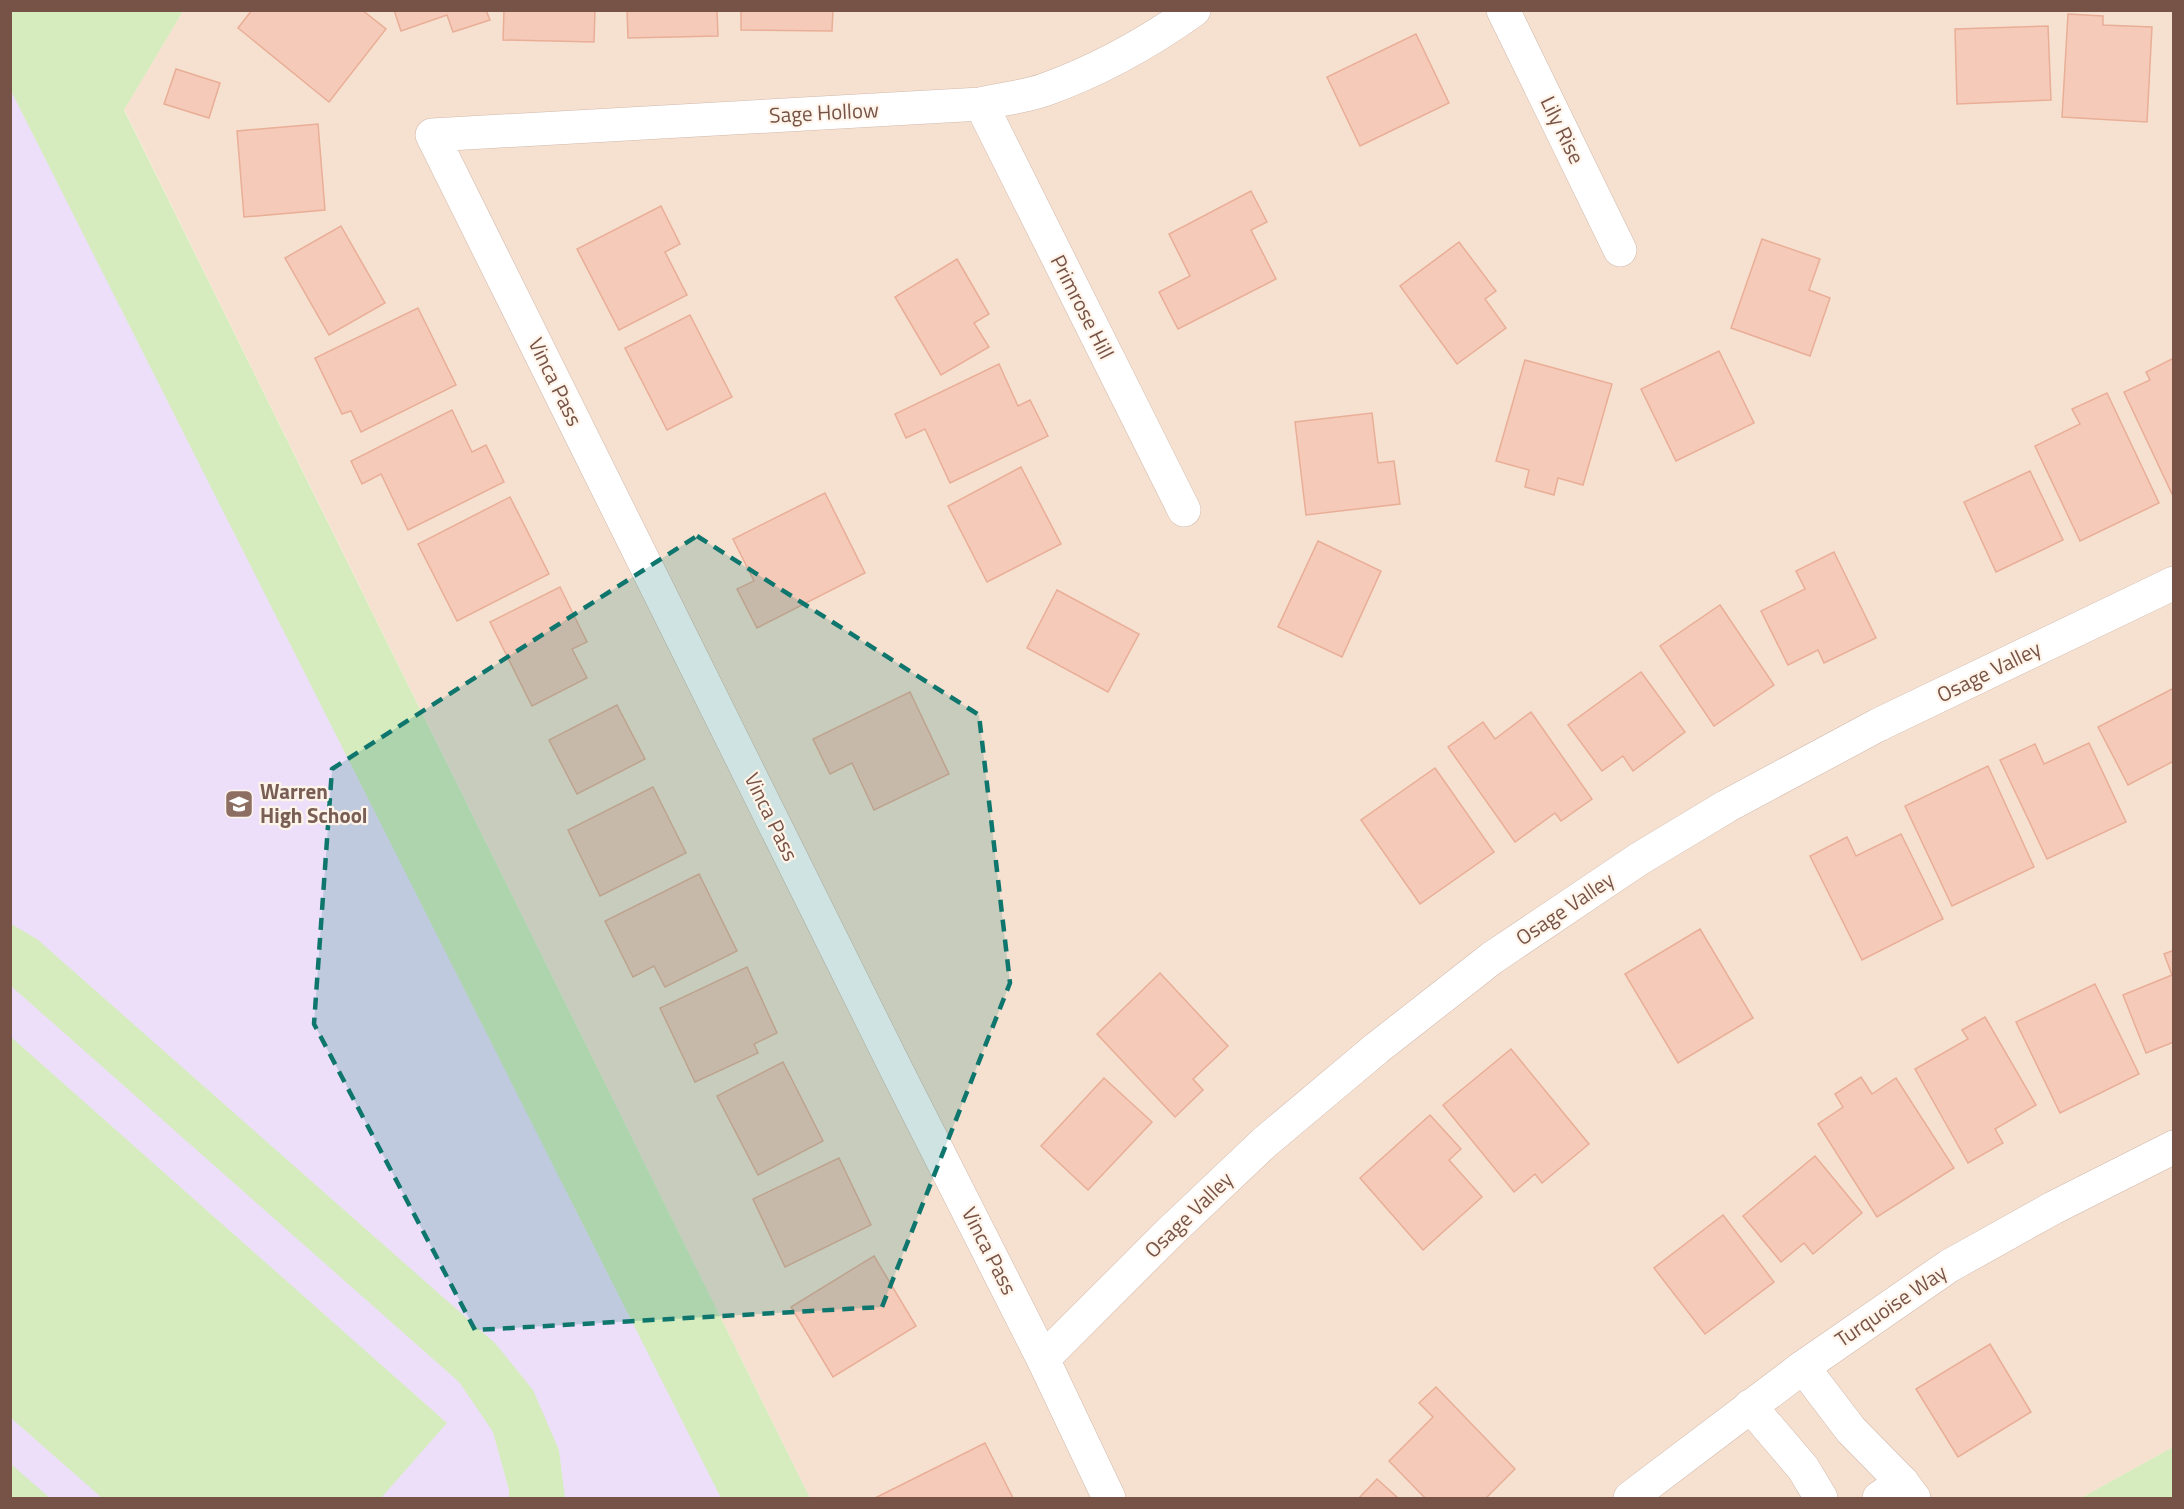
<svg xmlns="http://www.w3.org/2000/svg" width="2184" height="1509" font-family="'Titillium Web',sans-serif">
  <rect width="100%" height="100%" fill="#fef0e2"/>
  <!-- residential -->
  <path fill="#f6e1d0" d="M183 11H2173V1447L2081 1498H810L124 109Z"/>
  <!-- education -->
  <path fill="#eddffa" d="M10 11 810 1498H11Z"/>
  <!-- grass -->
  <g fill="#d6ecbf">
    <path d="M11 10 183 11 124 110 810 1498H721L11 91Z"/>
    <path d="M11 924 37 939 495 1343 533 1390 559 1450 565 1498H509V1490L493 1432 459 1382 11 986Z"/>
    <path d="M11 1037 447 1423 381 1498H102L11 1418Z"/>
    <path d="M2173 1447V1498H2081Z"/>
    <path d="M10 1464H11L50 1498H11Z"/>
  </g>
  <!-- building -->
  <g fill="#f5cab8" stroke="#e9ae97" stroke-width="1.5">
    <path d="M252 10H362L386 29 329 102 238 28Z"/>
    <path d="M394 10H486L490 20 453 32 447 15 401 31Z"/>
    <path d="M504 10H595L594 42 503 40Z"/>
    <path d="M627 10H717L718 36 628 38Z"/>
    <path d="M741 10H833L832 31 741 30Z"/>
    <path d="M2068 14 2103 16V25L2152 27 2147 122 2062 117Z"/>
    <path d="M2048 26 2051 100 1957 104 1955 29Z"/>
    <path d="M1416 34 1449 103 1360 146 1327 77Z"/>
    <path d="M176 69 220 83 209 118 164 104Z"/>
    <path d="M318 124 325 210 244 217 237 131Z"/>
    <path d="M1251 191 1267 222 1251 230 1276 279 1178 329 1159 292 1190 276 1169 234Z"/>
    <path d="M661 206 680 244 665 252 687 295 619 330 577 249Z"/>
    <path d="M341 226 385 303 329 335 285 258Z"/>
    <path d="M1762 239 1820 259 1809 290 1830 298 1810 356 1731 328Z"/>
    <path d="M1459 242 1496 291 1485 299 1506 328 1457 364 1400 286Z"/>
    <path d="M957 259 989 314 974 323 989 347 941 375 895 297Z"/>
    <path d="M418 308 456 385 361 432 351 411 342 414 315 358Z"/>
    <path d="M690 315 732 397 667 430 625 348Z"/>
    <path d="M1719 351 1754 423 1676 461 1641 389Z"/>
    <path d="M2174 358V493L2172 494 2124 392 2150 380 2146 372Z"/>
    <path d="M1525 360 1612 384 1583 485 1558 478 1554 495 1525 487 1529 470 1496 461Z"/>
    <path d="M999 364 1018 406 1030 400 1048 436 950 483 925 429 906 438 895 414Z"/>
    <path d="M2107 393 2159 503 2080 541 2035 446 2080 424 2072 409Z"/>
    <path d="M452 410 472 452 486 445 504 482 408 530 381 474 362 484 351 461Z"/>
    <path d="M1372 413 1378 463 1394 461 1400 504 1306 515 1295 422Z"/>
    <path d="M1021 467 1061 544 987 582 948 506Z"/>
    <path d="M2030 471 2063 540 1996 572 1964 502Z"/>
    <path d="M825 493 865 573 757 628 737 589 754 581 733 539Z"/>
    <path d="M510 497 549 574 457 621 418 544Z"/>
    <path d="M1318 541 1381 571 1342 657 1278 627Z"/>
    <path d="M1834 552 1876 638 1824 663 1818 650 1788 665 1761 611 1805 589 1796 571Z"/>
    <path d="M560 587 587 642 572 649 587 678 532 706 490 622Z"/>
    <path d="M1057 590 1139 634 1108 692 1027 648Z"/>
    <path d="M1720 605 1774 685 1714 726 1660 646Z"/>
    <path d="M1641 672 1685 732 1633 771 1623 756 1602 771 1568 725Z"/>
    <path d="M2174 688V761L2128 785 2098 727Z"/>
    <path d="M910 692 949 774 874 810 852 763 830 774 813 739Z"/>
    <path d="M617 705 645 759 577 794 549 740Z"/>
    <path d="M1531 712 1592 799 1561 821 1555 813 1515 842 1448 747 1483 722 1495 739Z"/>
    <path d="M2089 743 2126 822 2047 859 2000 760 2035 744 2044 764Z"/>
    <path d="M1988 766 2034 867 1952 906 1905 806Z"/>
    <path d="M1435 768 1494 852 1420 904 1361 820Z"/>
    <path d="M653 787 686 853 600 896 568 830Z"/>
    <path d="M1901 834 1943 919 1862 960 1810 856 1847 837 1856 856Z"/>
    <path d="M699 874 737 951 665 987 654 966 633 977 605 921Z"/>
    <path d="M1700 929 1753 1018 1678 1063 1625 974Z"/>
    <path d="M2174 950V1042L2146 1053 2123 995 2172 975 2164 954Z"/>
    <path d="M747 967 777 1033 754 1044 758 1053 695 1082 660 1008Z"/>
    <path d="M1160 973 1228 1046 1193 1079 1203 1090 1175 1117 1097 1034Z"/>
    <path d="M2095 984 2139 1074 2060 1113 2016 1022Z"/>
    <path d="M1985 1017 2036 1105 1995 1129 2003 1143 1968 1163 1915 1069 1968 1039 1962 1030Z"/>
    <path d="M1511 1049 1589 1144 1542 1183 1535 1174 1514 1192 1443 1105Z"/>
    <path d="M783 1062 823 1141 758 1175 717 1096Z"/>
    <path d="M1861 1077 1872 1094 1896 1078 1954 1168 1877 1217 1818 1124 1843 1107 1835 1094Z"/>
    <path d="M1104 1078 1152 1122 1088 1190 1041 1146Z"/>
    <path d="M1430 1115 1461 1149 1449 1160 1482 1197 1423 1250 1360 1178Z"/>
    <path d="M1815 1156 1862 1213 1813 1254 1804 1243 1781 1262 1743 1216Z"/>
    <path d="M839 1158 871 1225 785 1267 753 1199Z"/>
    <path d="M1723 1215 1774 1282 1705 1334 1654 1268Z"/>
    <path d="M874 1256 916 1326 833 1377 791 1307Z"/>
    <path d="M1990 1344 2031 1412 1958 1457 1916 1389Z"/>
    <path d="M1436 1387 1515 1469 1486 1498H1425L1389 1461 1433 1417 1419 1403Z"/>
    <path d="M985 1443 1013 1498H875Z"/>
    <path d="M1377 1479 1398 1498H1359Z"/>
  </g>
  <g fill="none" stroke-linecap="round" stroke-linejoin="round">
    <!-- minor casing -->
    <g stroke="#d1b8ab" stroke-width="34">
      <g id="minor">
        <path d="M1503 10 1620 250"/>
        <path d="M981 104 1184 510"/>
        <path d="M1043 1359 1169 1233 1265 1142 1377 1048 1492 958 1639 859 1727 806 1878 725 2174 583"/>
        <path d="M1803 1367 1851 1430 1902 1482 1914 1498"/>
        <path d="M1750 1406 1803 1468 1821 1498"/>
        <path d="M1109 1498 1043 1359 895 1067 432 135 981 104C1001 99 1024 97 1044 90 1097 71 1148 43 1194 10"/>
        <path d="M1630 1498 1803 1367 1949 1266 2053 1208 2174 1147"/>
        <path d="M1879 1498 1902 1482"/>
      </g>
    </g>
    <!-- minor -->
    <use href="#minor" stroke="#fff" stroke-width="33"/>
  </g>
  <!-- marked area -->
  <path fill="#0f766e" fill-opacity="0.2" stroke="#0f766e" stroke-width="4.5" stroke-dasharray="12 8" stroke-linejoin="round" d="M697 536 979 715 1010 983 882 1307 475 1330 314 1024 332 769Z"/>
  <!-- icons -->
  <defs>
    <g id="school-square" transform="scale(1.5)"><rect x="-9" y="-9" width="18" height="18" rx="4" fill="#8d6e63" stroke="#fff4e9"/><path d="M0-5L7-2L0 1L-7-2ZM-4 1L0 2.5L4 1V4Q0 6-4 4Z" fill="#fff"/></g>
  </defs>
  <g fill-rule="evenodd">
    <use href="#school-square" x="239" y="804"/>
  </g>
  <g text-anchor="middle" stroke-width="4.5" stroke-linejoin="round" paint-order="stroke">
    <!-- street labels -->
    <g font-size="21" fill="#775347" stroke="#fff4e9">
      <text transform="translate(824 113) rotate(-3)" y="7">Sage Hollow</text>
      <text transform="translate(1562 130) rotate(64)" y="7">Lily Rise</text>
      <text transform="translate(1082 307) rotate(63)" y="7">Primrose Hill</text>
      <text transform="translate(555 382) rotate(64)" y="7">Vinca Pass</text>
      <text transform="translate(1989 672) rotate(-26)" y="7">Osage Valley</text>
      <text transform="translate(771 817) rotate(64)" y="7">Vinca Pass</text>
      <text transform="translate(1565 909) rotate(-34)" y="7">Osage Valley</text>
      <text transform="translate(1189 1215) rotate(-44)" y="7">Osage Valley</text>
      <text transform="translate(989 1251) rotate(63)" y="7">Vinca Pass</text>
      <text transform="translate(1891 1306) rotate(-34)" y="7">Turquoise Way</text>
    </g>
    <!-- education labels -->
    <g font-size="21" font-weight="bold" fill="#785e54" stroke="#fff4e9" text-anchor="start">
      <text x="260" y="799">Warren<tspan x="260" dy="24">High School</tspan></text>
    </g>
  </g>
  <!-- border -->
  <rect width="2184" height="1509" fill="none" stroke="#775347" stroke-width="24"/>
</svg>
